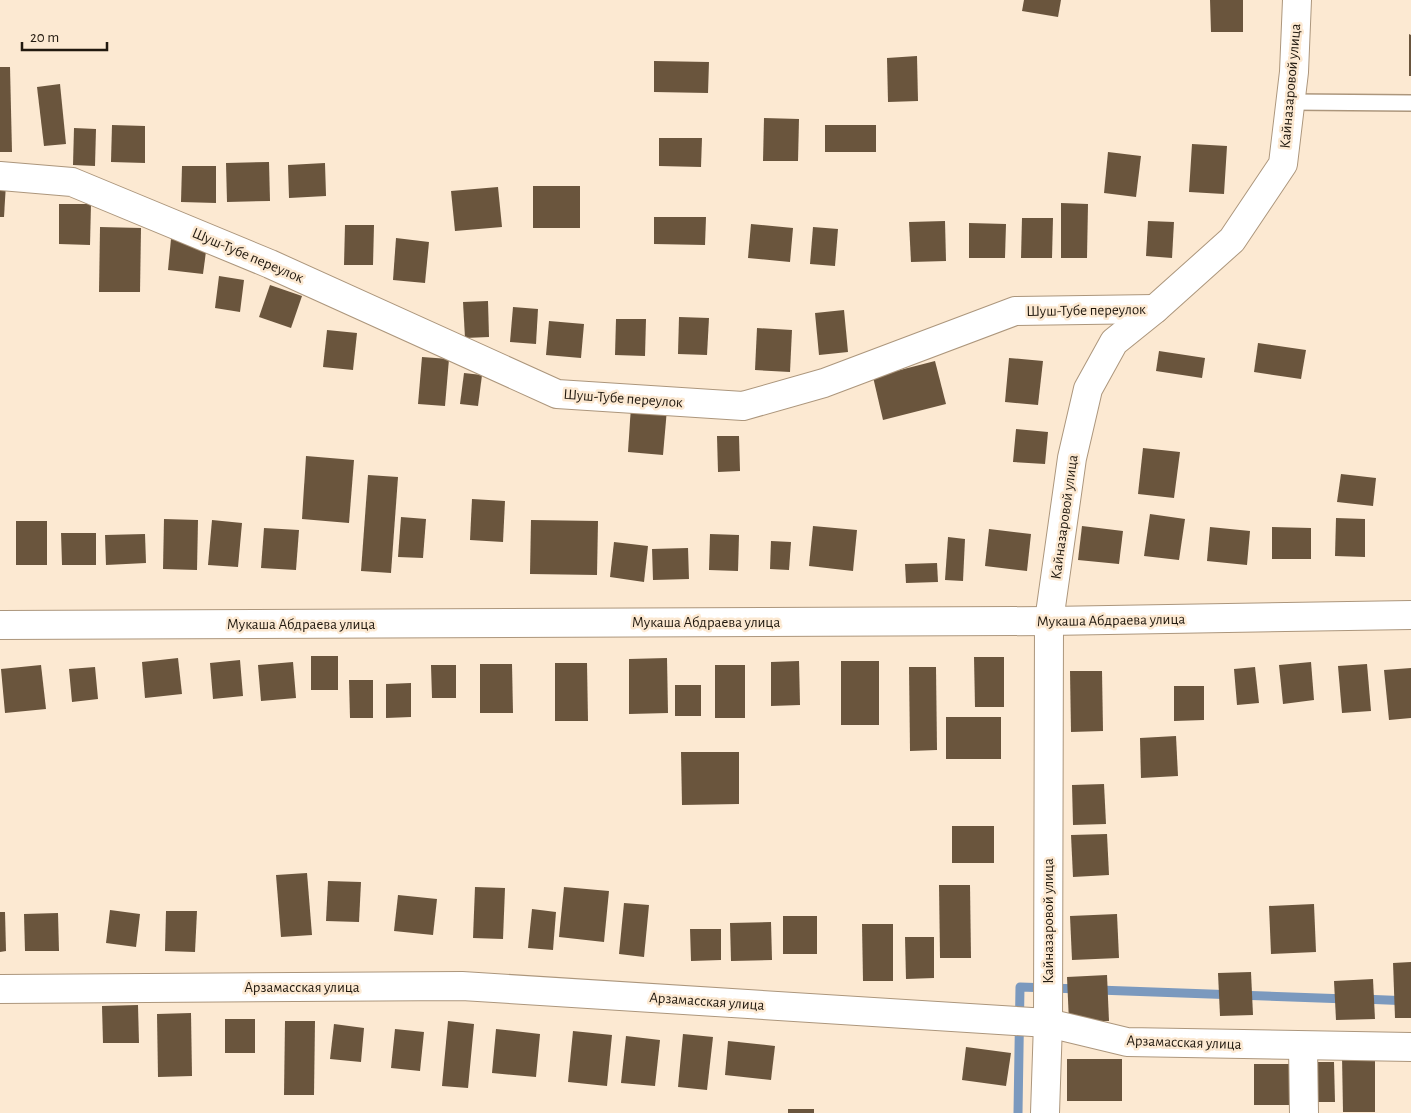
<svg xmlns="http://www.w3.org/2000/svg" width="1411" height="1113" font-family="'Alegreya Sans',sans-serif">
  <rect width="100%" height="100%" fill="#fce9d2"/>
  <g fill="none" stroke-linecap="round" stroke-linejoin="round">
    <!-- stream -->
    <g stroke="#7b99be" stroke-width="9">
      <path d="M1098 990 1347 999"/>
      <path d="M1362 999 1411 1001"/>
      <path d="M1018 1113 1020 987 1080 989"/>
    </g>
  </g>
  <!-- building -->
  <g fill="#6a553d">
    <path d="M1024 0H1061L1058 17 1022 11Z"/>
    <path d="M1210 0H1243V32H1211Z"/>
    <path d="M1409 34 1411 35V76H1409Z"/>
    <path d="M917 56 918 101 888 102 887 58Z"/>
    <path d="M654 61 709 62 708 93 654 92Z"/>
    <path d="M0 67H10L12 152H0Z"/>
    <path d="M60 84 66 144 44 146 37 87Z"/>
    <path d="M764 118 799 119 798 161H763Z"/>
    <path d="M112 125 145 126V163L111 162Z"/>
    <rect x="825" y="125" width="51" height="27"/>
    <path d="M74 128 96 129 95 166 73 165Z"/>
    <path d="M659 138H702L701 167 659 166Z"/>
    <path d="M1192 144 1227 146 1224 194 1189 192Z"/>
    <path d="M1108 152 1141 156 1136 197 1104 193Z"/>
    <path d="M269 162 270 201 227 202 226 163Z"/>
    <path d="M325 163 326 196 289 198 288 165Z"/>
    <path d="M182 166H216V203L181 202Z"/>
    <path d="M0 183H6L4 217H0Z"/>
    <rect x="533" y="186" width="47" height="42"/>
    <path d="M498 187 502 227 455 231 451 191Z"/>
    <path d="M1061 203 1088 204 1087 258H1061Z"/>
    <path d="M59 204H91L90 245 59 244Z"/>
    <path d="M654 217H706L705 245 654 244Z"/>
    <path d="M1022 218H1053L1052 258H1021Z"/>
    <path d="M945 221 946 261 911 262 909 222Z"/>
    <path d="M1148 221 1174 222 1172 258 1146 256Z"/>
    <path d="M969 223 1006 224 1005 258H969Z"/>
    <path d="M751 224 793 228 790 262 748 258Z"/>
    <path d="M345 225H374L373 265H344Z"/>
    <path d="M100 227 141 228 140 292H99Z"/>
    <path d="M813 227 838 229 835 266 810 264Z"/>
    <path d="M396 238 429 242 425 283 393 280Z"/>
    <path d="M171 239 207 244 203 274 168 270Z"/>
    <path d="M219 276 244 280 240 312 215 308Z"/>
    <path d="M270 285 302 296 291 328 259 317Z"/>
    <path d="M488 301 489 337 465 338 463 302Z"/>
    <path d="M513 307 538 309 536 344 510 342Z"/>
    <path d="M844 310 848 352 819 355 815 313Z"/>
    <path d="M679 317 709 318 707 355 678 354Z"/>
    <path d="M616 319H646L645 356 615 355Z"/>
    <path d="M549 321 584 324 581 358 546 355Z"/>
    <path d="M757 328 792 330 790 372 755 370Z"/>
    <path d="M327 330 357 333 353 370 323 367Z"/>
    <path d="M1258 343 1306 350 1301 379 1254 372Z"/>
    <path d="M1159 351 1205 358 1202 378 1156 371Z"/>
    <path d="M422 357 449 359 445 406 418 404Z"/>
    <path d="M1009 358 1043 361 1038 405 1005 402Z"/>
    <path d="M935 361 946 404 883 420 873 377Z"/>
    <path d="M464 373 482 375 478 406 460 404Z"/>
    <path d="M631 406 667 409 663 455 628 452Z"/>
    <path d="M1016 429 1048 432 1045 464 1013 462Z"/>
    <path d="M717 436H739L740 471 718 472Z"/>
    <path d="M1143 448 1180 452 1174 498 1138 494Z"/>
    <path d="M306 456 354 460 349 523 302 519Z"/>
    <path d="M1341 474 1376 478 1373 506 1337 502Z"/>
    <path d="M368 475 398 477 391 573 361 571Z"/>
    <path d="M472 499 505 501 503 542 470 540Z"/>
    <path d="M1150 514 1185 519 1179 560 1144 556Z"/>
    <path d="M401 517 426 519 423 558 398 557Z"/>
    <path d="M1336 518 1365 519V557L1335 556Z"/>
    <path d="M164 519 198 520 197 570 163 569Z"/>
    <path d="M212 520 242 523 238 567 208 565Z"/>
    <path d="M531 520 598 521 597 575 530 574Z"/>
    <rect x="16" y="521" width="31" height="44"/>
    <path d="M813 526 857 530 853 571 809 566Z"/>
    <path d="M1082 526 1123 531 1119 564 1078 560Z"/>
    <path d="M1210 527 1250 531 1247 565 1207 561Z"/>
    <path d="M1272 527 1311 528V559H1272Z"/>
    <path d="M264 528 299 530 296 570 261 568Z"/>
    <path d="M989 529 1031 534 1027 571 985 566Z"/>
    <path d="M61 533H96V565H62Z"/>
    <path d="M145 534 146 563 106 565 105 535Z"/>
    <path d="M710 534 739 535 738 571 709 570Z"/>
    <path d="M948 537 965 539 963 581 945 580Z"/>
    <path d="M771 541 791 542 789 570 770 569Z"/>
    <path d="M614 542 648 546 644 582 610 577Z"/>
    <path d="M688 548 689 579 653 580 652 549Z"/>
    <path d="M937 563 938 582 906 583 905 564Z"/>
    <rect x="311" y="656" width="27" height="34"/>
    <path d="M974 657H1004V707H975Z"/>
    <path d="M178 658 182 694 145 698 142 662Z"/>
    <path d="M667 658 668 713 629 714V659Z"/>
    <path d="M240 660 243 696 213 699 210 663Z"/>
    <path d="M799 661 800 705 771 706V662Z"/>
    <rect x="841" y="661" width="38" height="64"/>
    <path d="M293 662 296 698 261 701 258 665Z"/>
    <path d="M1311 662 1314 700 1283 704 1279 665Z"/>
    <path d="M555 663H587L588 721H555Z"/>
    <path d="M480 664H512L513 713H480Z"/>
    <path d="M1367 664 1371 711 1342 713 1338 666Z"/>
    <path d="M41 665 46 709 5 713 1 669Z"/>
    <path d="M431 665H456V698H432Z"/>
    <rect x="715" y="665" width="30" height="53"/>
    <path d="M95 667 98 699 72 702 69 669Z"/>
    <path d="M909 667H936L937 750 910 751Z"/>
    <path d="M1255 667 1259 703 1237 705 1234 669Z"/>
    <path d="M1411 668V718L1389 720 1384 670Z"/>
    <path d="M1070 671H1102L1103 731 1071 732Z"/>
    <path d="M349 680H373V718H350Z"/>
    <path d="M411 683V717L386 718V684Z"/>
    <rect x="675" y="685" width="26" height="31"/>
    <path d="M1174 686H1204V720L1174 721Z"/>
    <rect x="946" y="717" width="55" height="42"/>
    <path d="M1176 736 1178 776 1141 778 1140 738Z"/>
    <path d="M681 752H739V804L682 805Z"/>
    <path d="M1104 784 1106 824 1073 825 1072 785Z"/>
    <rect x="952" y="826" width="42" height="37"/>
    <path d="M1107 834 1109 875 1073 877 1071 835Z"/>
    <path d="M307 873 312 935 281 937 276 875Z"/>
    <path d="M328 881 361 882 359 922 326 921Z"/>
    <path d="M939 885H970L971 958H940Z"/>
    <path d="M475 887 505 888 503 939 473 938Z"/>
    <path d="M564 887 609 891 604 942 559 937Z"/>
    <path d="M398 895 437 899 433 935 394 931Z"/>
    <path d="M624 903 649 905 644 957 619 954Z"/>
    <path d="M1314 904 1316 952 1271 954 1269 906Z"/>
    <path d="M532 909 556 912 553 950 528 948Z"/>
    <path d="M110 910 140 914 136 947 106 943Z"/>
    <path d="M166 911H197L195 952 165 951Z"/>
    <path d="M0 912H5L6 951 0 952Z"/>
    <path d="M58 913 59 951H25L24 914Z"/>
    <path d="M1117 914 1119 958 1072 960 1070 916Z"/>
    <rect x="783" y="916" width="34" height="38"/>
    <path d="M771 922 772 960 731 961 730 923Z"/>
    <path d="M862 924H893V981H863Z"/>
    <path d="M690 929H721V960L691 961Z"/>
    <path d="M905 937H934V978L906 979Z"/>
    <path d="M1411 962V1018H1395L1393 963Z"/>
    <path d="M1251 972 1253 1015 1220 1016 1218 973Z"/>
    <path d="M1107 975 1109 1021 1069 1022 1067 977Z"/>
    <path d="M1373 979 1375 1019 1336 1020 1334 981Z"/>
    <path d="M138 1005 139 1043H103L102 1006Z"/>
    <path d="M191 1013 192 1076 158 1077 157 1014Z"/>
    <rect x="225" y="1019" width="30" height="34"/>
    <path d="M285 1021H315L314 1095H284Z"/>
    <path d="M448 1021 474 1024 468 1088 442 1086Z"/>
    <path d="M334 1024 364 1028 361 1062 330 1059Z"/>
    <path d="M395 1029 424 1032 420 1071 391 1068Z"/>
    <path d="M496 1029 540 1034 536 1077 492 1073Z"/>
    <path d="M573 1031 612 1035 607 1086 568 1082Z"/>
    <path d="M683 1034 713 1037 707 1090 678 1087Z"/>
    <path d="M626 1036 660 1040 655 1086 621 1083Z"/>
    <path d="M728 1041 775 1046 771 1080 725 1075Z"/>
    <path d="M966 1047 1011 1053 1006 1086 962 1080Z"/>
    <path d="M1342 1056H1375V1112H1343Z"/>
    <rect x="1067" y="1059" width="55" height="42"/>
    <path d="M1315 1062H1334L1335 1102H1315Z"/>
    <rect x="1254" y="1064" width="37" height="41"/>
    <rect x="788" y="1109" width="26" height="4"/>
  </g>
  <g fill="none" stroke-linecap="round" stroke-linejoin="round">
    <!-- service casing -->
    <g stroke="#ac967c" stroke-width="18">
      <path id="service" d="M1291 102 1411 103"/>
    </g>
    <!-- minor casing -->
    <g stroke="#ac967c" stroke-width="30">
      <g id="minor">
        <path d="M0 176 72 182 270 264 557 394 743 406 824 383 1015 311 1155 309"/>
        <path d="M0 625 1049 621 1411 615"/>
        <path d="M0 989 462 986 1048 1023 1127 1042 1411 1047"/>
        <path d="M1303 1046 1304 1113"/>
        <path d="M1045 1113 1048 1023 1049 621 1072 458 1088 389 1114 342 1155 309 1232 240 1283 164 1294 72 1297 0"/>
      </g>
    </g>
    <!-- service -->
    <use href="#service" stroke="#fff" stroke-width="15"/>
    <!-- minor -->
    <use href="#minor" stroke="#fff" stroke-width="28"/>
  </g>
  <g text-anchor="middle" stroke-width="5" stroke-linejoin="round" paint-order="stroke">
    <!-- street labels -->
    <g font-size="15" fill="#21190f" stroke="#fce9d2">
      <text transform="translate(1290 86) rotate(-85)" y="5">Кайназаровой улица</text>
      <text transform="translate(248 255) rotate(23)" y="5">Шуш-Тубе переулок</text>
      <text transform="translate(1086 310) rotate(-1)" y="5">Шуш-Тубе переулок</text>
      <text transform="translate(623 398) rotate(4)" y="5">Шуш-Тубе переулок</text>
      <text transform="translate(1064 517) rotate(-82)" y="5">Кайназаровой улица</text>
      <text transform="translate(1111 620) rotate(-1)" y="5">Мукаша Абдраева улица</text>
      <text x="706" y="627">Мукаша Абдраева улица</text>
      <text x="301" y="629">Мукаша Абдраева улица</text>
      <text transform="translate(1048 921) rotate(-90)" y="5">Кайназаровой улица</text>
      <text x="302" y="992">Арзамасская улица</text>
      <text transform="translate(707 1001) rotate(4)" y="5">Арзамасская улица</text>
      <text transform="translate(1184 1042) rotate(2)" y="5">Арзамасская улица</text>
    </g>
  </g>
  <!-- scale -->
  <path d="M22 42v8h85v-8" fill="none" stroke="#21190f" stroke-width="2.5"/>
  <text x="30" y="42" font-size="15" fill="#21190f" stroke="#fce9d2" stroke-width="4" paint-order="stroke">20 m</text>
</svg>
